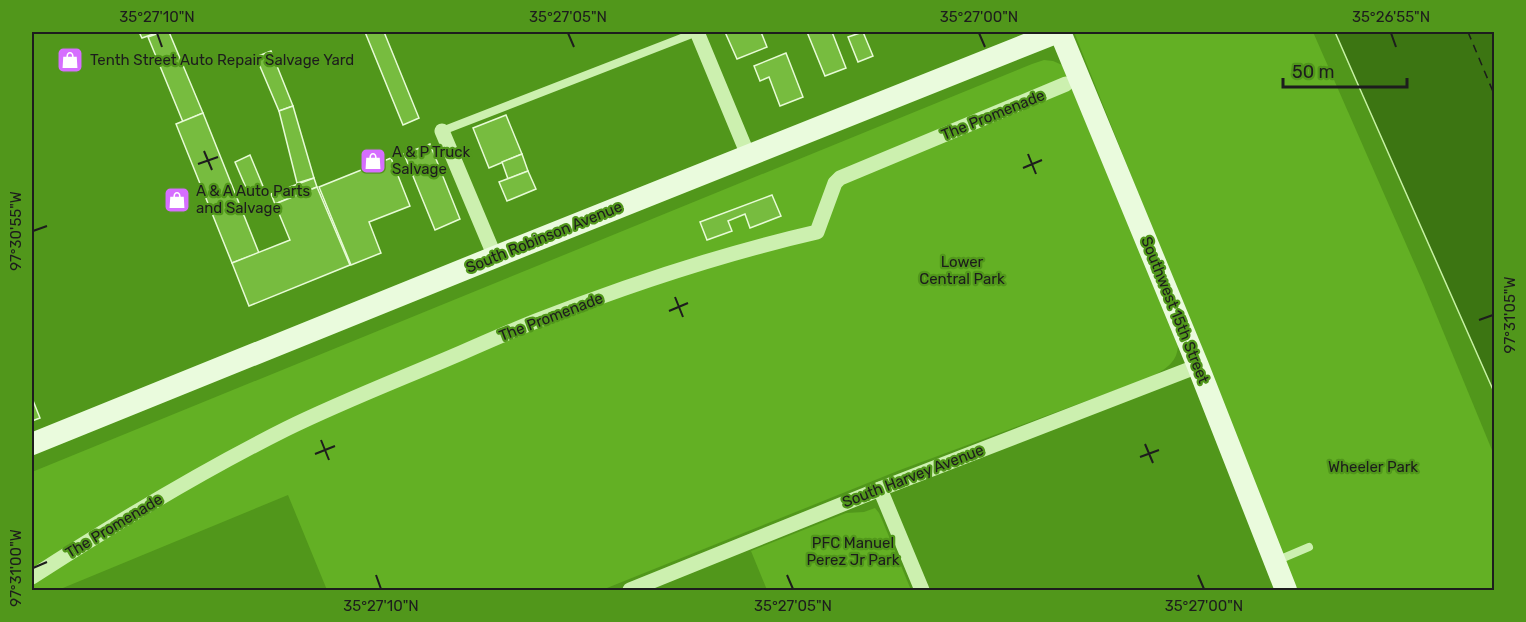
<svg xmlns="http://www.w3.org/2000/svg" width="1526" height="622" font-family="Rubik,sans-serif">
  <rect width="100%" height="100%" fill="#51971b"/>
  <!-- green -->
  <g fill="#63b024">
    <path d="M1074 32H1313L1424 285 1494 455V590H1296Z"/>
    <path d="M1044 60 1053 61 1062 65 1178 344C1178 362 1166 369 1151 377L900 470 602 590H327L288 495 58 590H32V472L1032 64Z"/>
    <path d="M875 508 879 513 883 522 911 590H767L751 551 846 513 864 512Z"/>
  </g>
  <!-- water -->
  <path fill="#3c7512" stroke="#c7f2a3" stroke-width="1.5" d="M1335 32H1494V392L1356 80Z"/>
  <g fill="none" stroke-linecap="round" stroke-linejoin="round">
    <!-- ferry -->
    <path stroke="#1b1c1a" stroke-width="1.5" stroke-dasharray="8 6" stroke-linecap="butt" d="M1468 32 1494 94"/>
  </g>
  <!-- building -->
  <g fill="#77bc3f" stroke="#e7fbd6" stroke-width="1.5">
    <path d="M139 32H159L142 38Z"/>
    <path d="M162 32H169L203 113 183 122 148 37Z"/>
    <path d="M365 32H384L419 118 403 125Z"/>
    <path d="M725 32H761L767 47 737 59Z"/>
    <path d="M807 32H832L846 68 825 76Z"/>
    <path d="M863 32 873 56 858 62 848 37Z"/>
    <path d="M271 51 293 106 279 111 256 57Z"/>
    <path d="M786 53 803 97 780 106 769 77 760 81 754 66Z"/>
    <path d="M293 106 314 178 297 183 279 111Z"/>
    <path d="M203 113 259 253 232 263 176 124Z"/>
    <path d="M506 115 522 154 489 168 473 128Z"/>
    <path d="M430 144 460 219 435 230 404 154Z"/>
    <path d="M522 154 528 171 508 179 502 162Z"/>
    <path d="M250 155 265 191 250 197 235 162Z"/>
    <path d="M391 158 410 206 369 222 381 253 351 265 319 187Z"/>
    <path d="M528 171 536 189 507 201 499 182Z"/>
    <path d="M314 178 317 187 275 204 271 194Z"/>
    <path d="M317 187 350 265 249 306 232 263 290 240 275 204Z"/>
    <path d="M772 195 781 216 750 228 745 214 728 221 732 231 707 240 700 222Z"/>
    <path d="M32 398 40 418 32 421Z"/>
  </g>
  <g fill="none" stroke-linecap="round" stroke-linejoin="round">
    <!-- lane -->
    <g stroke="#ccf0af" stroke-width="8">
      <path d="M442 131 697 32"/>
      <path d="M1276 561 1309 547"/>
    </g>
    <!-- street -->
    <g stroke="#ccf0af" stroke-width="15">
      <path d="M697 32 748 155"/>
      <path d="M442 131 495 257"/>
      <path d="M880 489 922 590"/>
      <path d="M32 577C114 524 198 473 286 429 343 401 403 378 461 353 486 342 511 331 536 321 628 285 721 254 817 232L835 183 840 178 1066 84"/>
      <path d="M630 590 880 489 1198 366"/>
    </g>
    <!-- secondary -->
    <g stroke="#eafbdd" stroke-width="22">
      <path d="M1060 32 1198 366 1286 590"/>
      <path d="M32 444 512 250 1058 32"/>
    </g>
  </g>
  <!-- ticks -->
  <path fill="none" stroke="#1d1d1d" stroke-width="2" d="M157 33 162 47M568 33 574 47M979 33 985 47M1391 33 1396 47M204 151 212 170M1028 154 1036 174M198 164 218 157M1023 168 1042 160M33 231 47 226M675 297 683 317M669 311 688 303M1479 320 1493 315M321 440 329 460M1145 444 1153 463M315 454 335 446M1140 457 1159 450M33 568 47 562M376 575 381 589M787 575 793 589M1198 575 1204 589"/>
  <!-- icons -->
  <defs>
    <g id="shop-square" transform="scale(1.35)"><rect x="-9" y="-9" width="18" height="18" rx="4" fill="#d66eff" stroke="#51971b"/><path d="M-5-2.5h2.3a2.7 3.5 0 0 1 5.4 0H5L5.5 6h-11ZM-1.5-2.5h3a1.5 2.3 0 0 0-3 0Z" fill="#fff"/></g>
  </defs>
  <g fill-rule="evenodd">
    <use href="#shop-square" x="70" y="60"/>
    <use href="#shop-square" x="373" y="161"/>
    <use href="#shop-square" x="177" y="200"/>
  </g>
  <g text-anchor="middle" stroke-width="4.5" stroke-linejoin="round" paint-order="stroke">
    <!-- poi labels -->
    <g font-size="15" fill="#1d1d1d" stroke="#51971b" text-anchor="start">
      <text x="90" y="65">Tenth Street Auto Repair Salvage Yard</text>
      <text x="392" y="157">A &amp; P Truck<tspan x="392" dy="17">Salvage</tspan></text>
      <text x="196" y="196">A &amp; A Auto Parts<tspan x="196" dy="17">and Salvage</tspan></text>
    </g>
    <!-- street labels -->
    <g font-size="15" fill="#1d1d1d" stroke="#51971b">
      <text transform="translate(993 115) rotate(-22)" y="5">The Promenade</text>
      <text transform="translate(544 237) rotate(-22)" y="5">South Robinson Avenue</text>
      <text transform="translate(1175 310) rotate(68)" y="5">Southwest 15th Street</text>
      <text transform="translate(551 317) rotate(-21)" y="5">The Promenade</text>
      <text transform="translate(913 476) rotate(-21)" y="5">South Harvey Avenue</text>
      <text transform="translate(114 526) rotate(-31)" y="5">The Promenade</text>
    </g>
    <!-- park labels -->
    <g font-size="15" fill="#1c1d1b" stroke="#51971b">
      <text x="962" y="267">Lower<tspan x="962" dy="17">Central Park</tspan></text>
      <text x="1373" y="472">Wheeler Park</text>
      <text x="853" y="548">PFC Manuel<tspan x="853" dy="17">Perez Jr Park</tspan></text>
    </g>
  </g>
  <!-- border -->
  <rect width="1526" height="622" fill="none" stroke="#51971b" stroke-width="66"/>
  <!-- scale -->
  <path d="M1283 78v9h124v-9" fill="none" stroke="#1d1d1d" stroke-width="3"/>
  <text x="1292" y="78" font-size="18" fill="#1d1d1d" stroke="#51971b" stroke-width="4.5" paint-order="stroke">50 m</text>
  <rect x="33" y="33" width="1460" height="556" fill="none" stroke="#1d1d1d" stroke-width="2"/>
  <g font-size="15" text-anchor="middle" fill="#1d1d1d">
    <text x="157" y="22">35°27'10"N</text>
    <text x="568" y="22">35°27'05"N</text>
    <text x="979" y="22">35°27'00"N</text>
    <text x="1391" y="22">35°26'55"N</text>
    <text transform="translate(16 231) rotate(-90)" y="5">97°30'55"W</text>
    <text transform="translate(1510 315) rotate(-90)" y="5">97°31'05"W</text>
    <text transform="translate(16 568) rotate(-90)" y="5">97°31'00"W</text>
    <text x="381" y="611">35°27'10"N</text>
    <text x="793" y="611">35°27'05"N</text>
    <text x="1204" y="611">35°27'00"N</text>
  </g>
</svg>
